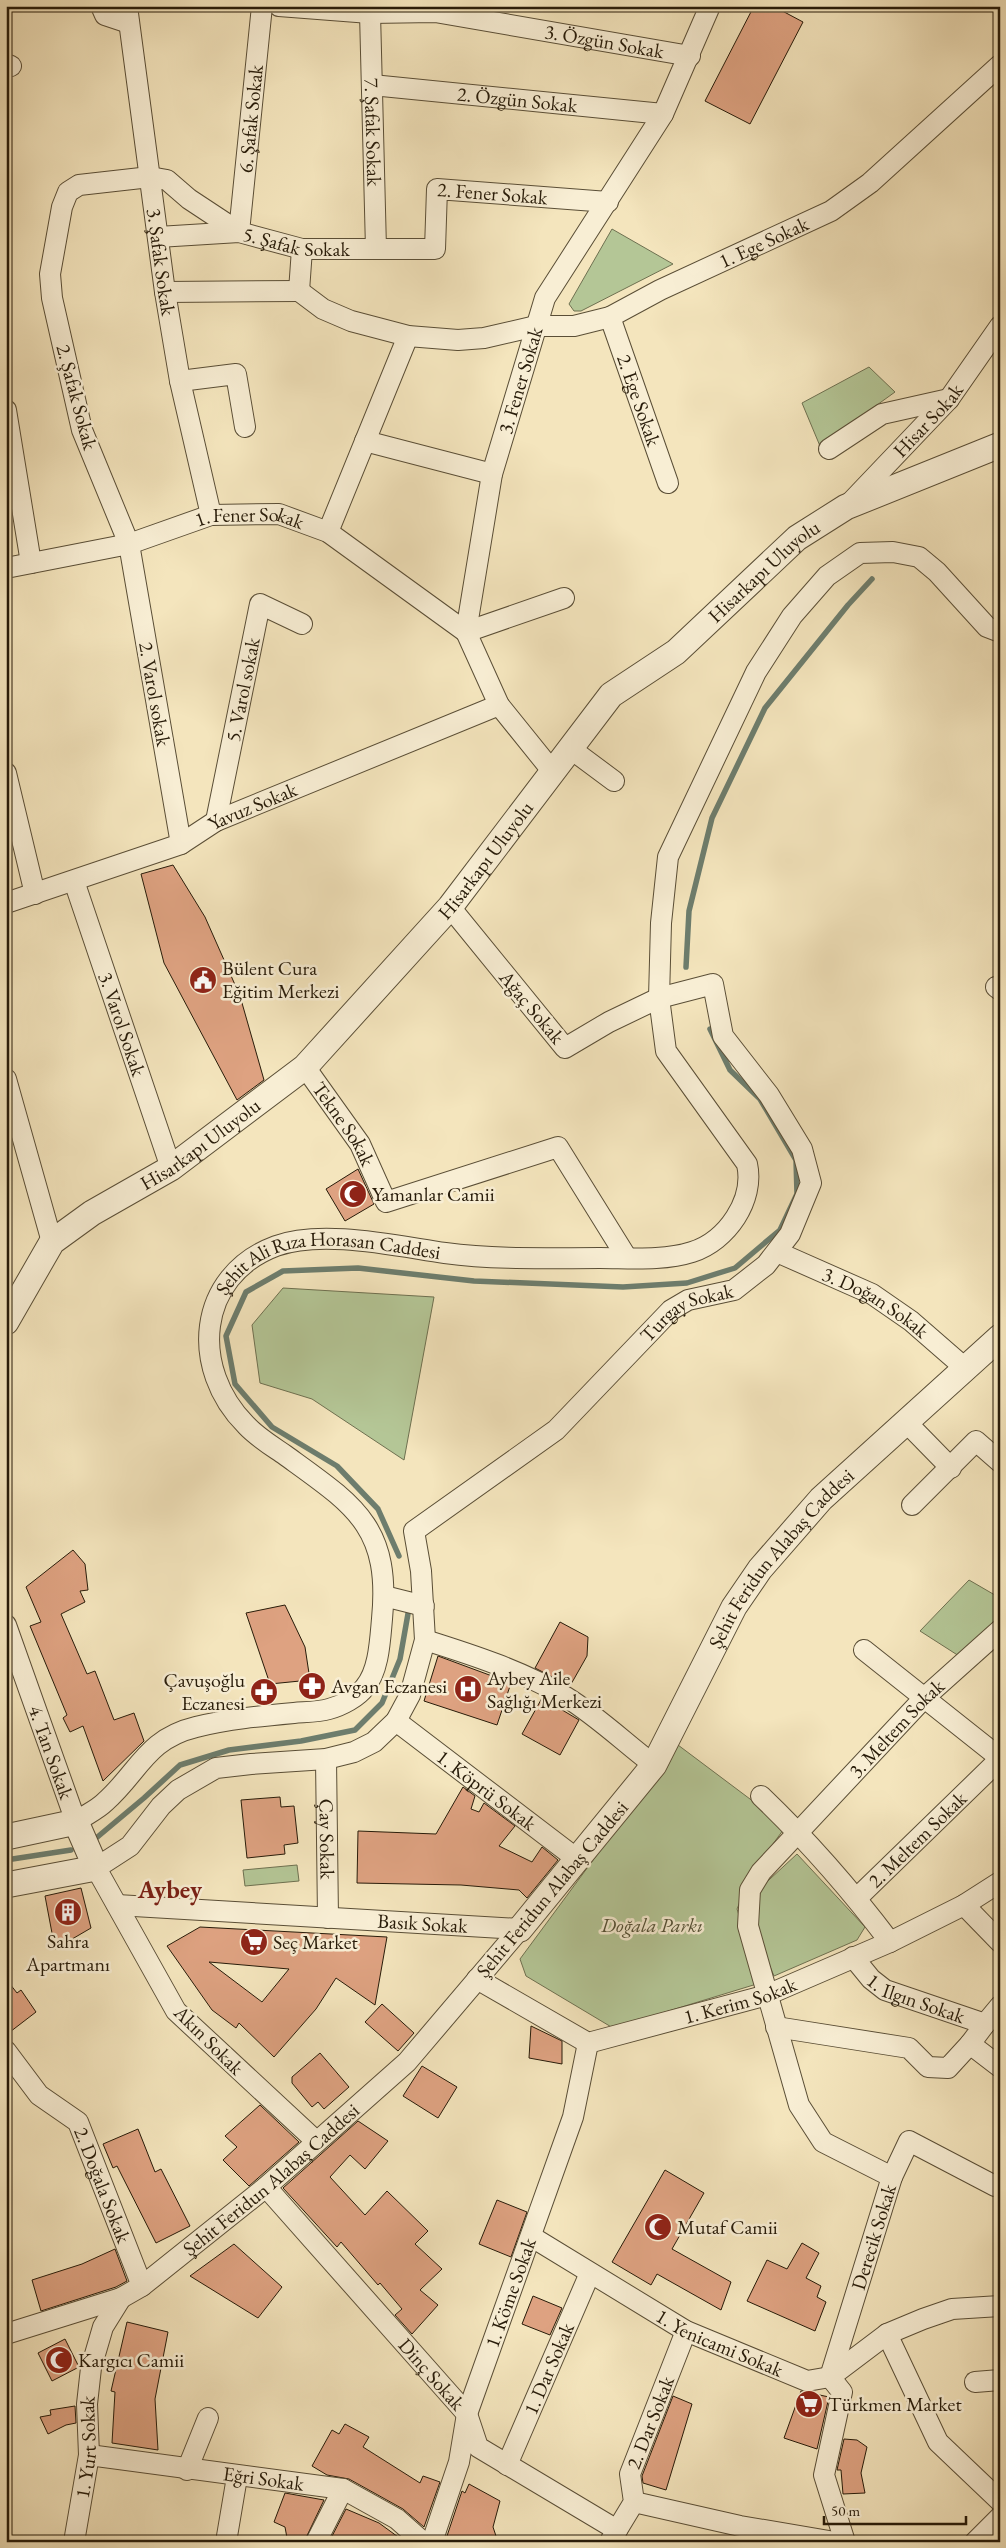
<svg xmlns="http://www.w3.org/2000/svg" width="1006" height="2548" font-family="'EB Garamond',serif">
  <rect width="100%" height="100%" fill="#f4e5bd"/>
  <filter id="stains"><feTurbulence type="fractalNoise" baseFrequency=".004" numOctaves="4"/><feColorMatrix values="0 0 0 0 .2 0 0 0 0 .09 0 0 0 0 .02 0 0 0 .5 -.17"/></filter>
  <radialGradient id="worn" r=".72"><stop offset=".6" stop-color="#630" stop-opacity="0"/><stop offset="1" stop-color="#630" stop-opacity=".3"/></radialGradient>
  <!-- green -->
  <g fill="#b4c696" stroke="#6e7050">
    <path d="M612 229 673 264 581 311H574L569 304Z"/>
    <path d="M869 367 895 392 820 446 802 403Z"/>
    <path d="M283 1288 434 1297 404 1460 312 1399 260 1383 252 1325Z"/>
    <path d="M969 1580 1000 1598V1620L959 1656 920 1631Z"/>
    <path d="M678 1745 786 1826 752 1873 737 1909 760 1983 613 2028 526 1976 520 1959Z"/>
    <path d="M797 1854 865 1927 857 1940 774 1976 752 1924 757 1891Z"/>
    <path d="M297 1865 299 1881 245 1886 243 1870Z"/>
  </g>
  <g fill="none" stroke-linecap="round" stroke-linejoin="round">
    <!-- stream -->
    <g stroke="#6d7d6d" stroke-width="5.5">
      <path d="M686 967 689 911 712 818 765 708 848 605 872 579"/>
      <path d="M399 1556 378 1509 337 1466 272 1427 235 1384 226 1336 246 1292 283 1271 358 1268 474 1281 623 1287 687 1283 735 1268 780 1230 797 1194 796 1160 760 1099 730 1070 710 1029"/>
      <path d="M95 1839 144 1798 180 1765 229 1750 301 1741 355 1730 382 1703 400 1659 409 1608"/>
      <path d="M6 1860 71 1850"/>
    </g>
  </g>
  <!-- building -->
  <g fill="#dea281" stroke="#271b09" fill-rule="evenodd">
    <path d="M754 6H773L803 22 750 124 705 101Z"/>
    <path d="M173 865 205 917 240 996 264 1080 237 1100 164 963 141 874Z"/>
    <path d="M358 1169 374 1204 345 1221 326 1189Z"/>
    <path d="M73 1550 85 1564 88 1590 80 1591 85 1602 61 1614 87 1674 95 1671 114 1720 134 1713 144 1741 103 1781 83 1726 70 1732 63 1718 67 1715 30 1626 41 1622 26 1587Z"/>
    <path d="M285 1605 305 1647 310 1680 270 1684 246 1613Z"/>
    <path d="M560 1622 588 1637 587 1656 570 1686 535 1668Z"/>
    <path d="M438 1656 511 1683 497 1725 424 1701Z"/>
    <path d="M542 1698 579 1720 560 1755 522 1734Z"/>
    <path d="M463 1787 475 1796 471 1809 479 1812 484 1803 515 1826 499 1846 532 1862 542 1847 558 1860 527 1898 519 1890 461 1885 357 1883 358 1831 436 1834Z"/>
    <path d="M280 1797 281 1807 294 1806 298 1843 284 1845 285 1854 247 1858 241 1800Z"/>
    <path d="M81 1888 91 1928 55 1949 45 1896Z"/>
    <path d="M200 1927 387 1937 375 2005 336 1978 316 2009 274 2057 239 2023 236 2028 212 2010 167 1946ZM209 1962 289 1969 262 2002Z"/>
    <path d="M6 1979 17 1993 21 1990 36 2012 6 2035Z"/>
    <path d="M382 2004 414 2033 398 2051 365 2022Z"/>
    <path d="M531 2026 562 2041V2064L529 2058Z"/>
    <path d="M320 2053 349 2087 324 2109 318 2102 312 2107 292 2083V2077Z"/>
    <path d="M422 2066 457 2087 438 2118 403 2096Z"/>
    <path d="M260 2105 299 2142 249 2186 223 2160 237 2147 225 2136Z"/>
    <path d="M358 2121 388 2141 365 2169 350 2155 330 2177 365 2215 387 2191 428 2231 415 2244 442 2269 420 2290 438 2305 412 2334 395 2315 402 2309 380 2283 378 2285 341 2242 337 2247 283 2188Z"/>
    <path d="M138 2129 155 2172 161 2169 190 2226 156 2243 117 2166 113 2168 103 2144Z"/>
    <path d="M665 2170 704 2193 672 2249 731 2282 721 2310 657 2274 651 2285 612 2262Z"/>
    <path d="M497 2200 527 2212 511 2257 479 2244Z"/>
    <path d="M802 2243 819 2253 806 2278 821 2286 817 2297 826 2302 815 2331 747 2301 767 2260 787 2269Z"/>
    <path d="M234 2244 282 2287 258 2318 190 2276Z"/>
    <path d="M115 2249 127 2281 116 2287 41 2311 32 2280 82 2264Z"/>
    <path d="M533 2296 562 2308 550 2335 522 2324Z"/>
    <path d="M127 2322 168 2332 155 2399 158 2450 112 2443 115 2392 111 2391Z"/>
    <path d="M65 2339 79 2367 52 2381 38 2353Z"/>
    <path d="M801 2391 829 2397 817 2449 784 2438Z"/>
    <path d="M673 2396 692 2404 666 2490 643 2483 642 2476Z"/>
    <path d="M75 2406 76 2423 66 2425 48 2434 40 2417 51 2415 50 2410Z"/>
    <path d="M345 2424 369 2437 363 2447 420 2483 423 2476 440 2482 424 2527 403 2509 349 2479 327 2475 312 2466 332 2430 339 2434Z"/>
    <path d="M844 2439 857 2440 867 2447 861 2473 865 2493 843 2494 841 2470H837Z"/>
    <path d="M469 2484 500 2501 493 2527 498 2542H445L462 2491 465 2493Z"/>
    <path d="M285 2493 324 2500 304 2542 287 2538 285 2527 274 2522Z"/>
    <path d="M346 2509 379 2523 405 2542H329Z"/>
  </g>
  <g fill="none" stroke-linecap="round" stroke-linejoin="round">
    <!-- minor casing -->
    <g stroke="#5a4e36" stroke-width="22">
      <g id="minor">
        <path d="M101 6 105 15 129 23"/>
        <path id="s1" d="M127 6 165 292 180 381 211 515"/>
        <path id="s2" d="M279 6 370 13 435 12 690 56"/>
        <path id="s3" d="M370 13 376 249"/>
        <path d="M6 64 11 66"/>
        <path id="s4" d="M372 85 663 114"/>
        <path id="s5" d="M158 237 239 232 302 249H435L437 189 608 202"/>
        <path id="s6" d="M299 291 323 309 351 321 408 336 458 340 484 338 536 326H574L610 317 660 290 831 211 870 183 1000 65"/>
        <path d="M299 291 302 249"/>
        <path d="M165 292 299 291"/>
        <path id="s7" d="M610 317 668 483"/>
        <path d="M180 381 236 374 245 427"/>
        <path d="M6 410 31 563"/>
        <path d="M365 441 492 474"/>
        <path d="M829 449 882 414 949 399"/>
        <path id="s8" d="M849 504 949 399 1000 326"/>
        <path d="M328 532 408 336"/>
        <path id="s9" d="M6 568 129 544 211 515 279 514 328 532 466 632 564 598"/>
        <path d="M571 749 614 781"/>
        <path id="s10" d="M553 772 499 705 466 632 492 474 545 298 663 114 710 6"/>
        <path d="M6 773 35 894"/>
        <path id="s11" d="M216 821 260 604 302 624"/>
        <path id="s12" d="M181 844 129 544 82 430 52 298 50 274 62 207 68 192 79 185 150 177 167 180 189 199 239 232 262 6"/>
        <path id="s13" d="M74 881 171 1168"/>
        <path id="s14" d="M6 903 181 844 216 821 499 705"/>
        <path d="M996 987 1000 990"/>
        <path id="s15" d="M305 1067 360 1144 386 1202 558 1147 627 1258"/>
        <path d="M6 1079 52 1242"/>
        <path id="s16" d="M777 1252 872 1294 911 1321 965 1368"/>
        <path d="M906 1422 951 1468"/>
        <path d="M912 1505 976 1441 1000 1462"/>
        <path d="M384 1596 424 1606"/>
        <path id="s17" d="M6 1625 76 1822C85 1815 97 1810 105 1802 139 1772 146 1739 196 1727 228 1719 261 1716 294 1713 305 1712 318 1712 329 1709 341 1706 358 1697 365 1687 379 1670 380 1641 382 1619 391 1526 354 1505 285 1455 272 1446 257 1437 246 1425 190 1369 196 1276 276 1246 322 1229 396 1246 445 1253 497 1260 548 1258 600 1258 630 1258 664 1261 692 1252 727 1241 755 1200 747 1164L666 1051 659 998 661 923 668 857 756 672 792 616 827 576 860 553 893 552 919 557 937 572 987 627 1000 632"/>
        <path d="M425 1640C473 1655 522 1671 566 1697 597 1716 625 1743 654 1765"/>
        <path d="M864 1650 1000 1758"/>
        <path id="s18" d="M396 1721 577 1859"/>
        <path id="s19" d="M326 1759 328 1918"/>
        <path d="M761 1796C808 1841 850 1889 890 1942"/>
        <path id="s20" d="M857 1898 1000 1759"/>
        <path id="s21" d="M117 1905 520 1929"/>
        <path d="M964 1905 1000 1942"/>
        <path id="s22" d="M853 1957 871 1979 885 1990 985 2024 970 2044 1000 2067"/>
        <path id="s23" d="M477 1979 588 2043 767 1995 890 1942 964 1905 1000 1882"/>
        <path d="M985 2024 1000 2006"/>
        <path d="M776 2027 909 2048 928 2067 948 2068 970 2044"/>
        <path id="s24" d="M6 2051 39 2095 78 2122 142 2286"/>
        <path id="s25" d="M316 2141 176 2011 96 1868 130 1846 161 1806 178 1790 216 1768 251 1764 326 1759 354 1752 374 1742 396 1721 410 1695 425 1640 421 1571 414 1531 556 1430 671 1310 688 1300 734 1290 766 1265 790 1234 811 1183 802 1149 769 1095 723 1036 713 984 659 998 609 1022 565 1048 450 907"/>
        <path d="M892 2177 909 2141 995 2186"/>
        <path id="s26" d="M266 2187 467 2414 478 2447 617 2530"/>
        <path id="s27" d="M532 2237 686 2331 807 2381 830 2377 887 2334 923 2319 952 2309 1000 2306"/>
        <path id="s28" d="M6 2334 121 2298 142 2286 266 2187 407 2062 520 1929"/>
        <path d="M887 2334 938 2442 1000 2501"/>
        <path d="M975 2382 1000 2380"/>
        <path id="s29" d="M89 2455 343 2489 397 2519 423 2542"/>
        <path id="s30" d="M507 2465 590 2273"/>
        <path d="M187 2470 208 2418"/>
        <path d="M634 2502 740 2526 835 2542"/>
        <path id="s31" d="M611 2540 634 2502 630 2474 686 2331"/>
        <path id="s32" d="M74 2542 89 2455 87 2404 91 2368 103 2327 121 2298"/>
        <path d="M226 2542 237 2477"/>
        <path d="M316 2542 343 2489"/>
        <path id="s33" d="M432 2542 459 2462 467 2414 573 2117 588 2043"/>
        <path id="s34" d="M845 2542 824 2475 842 2392 830 2377 892 2177 823 2142 799 2105 748 1926 750 1890 761 1872 924 1698 1000 1630"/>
        <path d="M975 2542 1000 2517"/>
      </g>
    </g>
    <!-- tertiary casing -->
    <g stroke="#5a4e36" stroke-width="27">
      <g id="tertiary">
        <path id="s35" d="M6 1322 52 1242 92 1213 171 1168 305 1067 450 907 611 695 676 652 797 538 846 507 1000 445"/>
        <path d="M6 1837 76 1822 96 1868 6 1885"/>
        <path id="s36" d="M520 1929 654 1765 734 1607 760 1569 821 1499 1000 1337"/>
      </g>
    </g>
    <!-- minor -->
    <use href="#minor" stroke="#f8eed4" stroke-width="20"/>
    <!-- tertiary -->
    <use href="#tertiary" stroke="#f8eed4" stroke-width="25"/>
  </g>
  <!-- icons -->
  <defs>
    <g id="civic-disc" transform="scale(1.4375)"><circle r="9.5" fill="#8f2418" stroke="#f8eed4"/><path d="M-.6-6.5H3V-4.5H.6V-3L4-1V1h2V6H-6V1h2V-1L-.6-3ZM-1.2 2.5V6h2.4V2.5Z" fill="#fff"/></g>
    <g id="mosque-disc" transform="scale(1.4375)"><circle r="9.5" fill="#8f2418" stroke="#f8eed4"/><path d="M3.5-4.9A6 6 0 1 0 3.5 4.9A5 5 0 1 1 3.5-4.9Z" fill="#fff"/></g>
    <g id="pharmacy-disc" transform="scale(1.4375)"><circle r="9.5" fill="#8f2418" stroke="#f8eed4"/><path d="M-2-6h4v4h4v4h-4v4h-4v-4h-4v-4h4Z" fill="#fff"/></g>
    <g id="hospital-disc" transform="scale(1.4375)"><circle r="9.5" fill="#8f2418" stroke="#f8eed4"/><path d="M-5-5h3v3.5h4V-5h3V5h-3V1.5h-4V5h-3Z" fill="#fff"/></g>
    <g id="building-disc" transform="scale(1.4375)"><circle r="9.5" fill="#8f2418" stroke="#f8eed4"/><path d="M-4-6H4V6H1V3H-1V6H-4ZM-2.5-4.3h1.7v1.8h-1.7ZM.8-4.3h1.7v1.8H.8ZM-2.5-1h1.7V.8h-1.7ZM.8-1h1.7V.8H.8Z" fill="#fff"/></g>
    <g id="supermarket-disc" transform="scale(1.4375)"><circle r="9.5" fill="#8f2418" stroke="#f8eed4"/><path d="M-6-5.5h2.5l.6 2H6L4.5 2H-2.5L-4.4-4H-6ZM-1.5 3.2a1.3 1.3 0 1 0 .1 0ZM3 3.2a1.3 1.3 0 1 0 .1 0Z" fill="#fff"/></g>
  </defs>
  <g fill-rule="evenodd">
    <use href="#civic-disc" x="203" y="980"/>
    <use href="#mosque-disc" x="353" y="1194"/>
    <use href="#pharmacy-disc" x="312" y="1686"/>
    <use href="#hospital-disc" x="468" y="1689"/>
    <use href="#pharmacy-disc" x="264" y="1692"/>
    <use href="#building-disc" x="68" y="1912"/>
    <use href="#supermarket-disc" x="254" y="1942"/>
    <use href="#mosque-disc" x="658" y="2227"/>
    <use href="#mosque-disc" x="59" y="2360"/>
    <use href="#supermarket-disc" x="809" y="2404"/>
  </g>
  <g text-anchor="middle" stroke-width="5" stroke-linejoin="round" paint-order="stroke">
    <!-- street labels -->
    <g font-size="20" fill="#271b09" stroke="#f8eed4">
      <text dy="7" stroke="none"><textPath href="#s2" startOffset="328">3. Özgün Sokak</textPath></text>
      <text dy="7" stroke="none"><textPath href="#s4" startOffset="146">2. Özgün Sokak</textPath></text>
      <text dy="7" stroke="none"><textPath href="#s12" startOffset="976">6. Şafak Sokak</textPath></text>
      <text dy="7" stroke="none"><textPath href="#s3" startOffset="119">7. Şafak Sokak</textPath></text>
      <text dy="7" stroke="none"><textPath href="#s5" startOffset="395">2. Fener Sokak</textPath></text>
      <text dy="7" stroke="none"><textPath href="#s5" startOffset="140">5. Şafak Sokak</textPath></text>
      <text dy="7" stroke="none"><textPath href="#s6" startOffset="495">1. Ege Sokak</textPath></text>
      <text dy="7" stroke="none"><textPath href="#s1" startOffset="258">3. Şafak Sokak</textPath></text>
      <text dy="7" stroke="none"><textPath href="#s10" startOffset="424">3. Fener Sokak</textPath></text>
      <text transform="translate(77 397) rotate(75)" y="7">2. Şafak Sokak</text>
      <text dy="7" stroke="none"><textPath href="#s7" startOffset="88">2. Ege Sokak</textPath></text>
      <text dy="7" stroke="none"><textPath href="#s8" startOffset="115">Hisar Sokak</textPath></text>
      <text dy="7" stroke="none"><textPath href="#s9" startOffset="251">1. Fener Sokak</textPath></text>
      <text dy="7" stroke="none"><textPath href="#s35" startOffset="1080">Hisarkapı Uluyolu</textPath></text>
      <text dy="7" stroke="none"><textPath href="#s11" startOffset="134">5. Varol sokak</textPath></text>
      <text transform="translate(155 694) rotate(80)" y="7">2. Varol sokak</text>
      <text dy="7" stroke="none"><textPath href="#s14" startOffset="266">Yavuz Sokak</textPath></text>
      <text dy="7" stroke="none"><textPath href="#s35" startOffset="675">Hisarkapı Uluyolu</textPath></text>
      <text transform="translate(532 1007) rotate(50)" y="7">Ağaç Sokak</text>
      <text dy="7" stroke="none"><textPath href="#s13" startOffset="151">3. Varol Sokak</textPath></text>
      <text dy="7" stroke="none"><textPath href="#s15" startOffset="69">Tekne Sokak</textPath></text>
      <text dy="7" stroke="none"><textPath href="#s35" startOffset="270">Hisarkapı Uluyolu</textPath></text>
      <text dy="7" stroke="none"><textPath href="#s17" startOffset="1131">Şehit Ali Rıza Horasan Caddesi</textPath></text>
      <text dy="7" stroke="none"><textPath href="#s16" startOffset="111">3. Doğan Sokak</textPath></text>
      <text dy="7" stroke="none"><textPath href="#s25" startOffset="1255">Turgay Sokak</textPath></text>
      <text dy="7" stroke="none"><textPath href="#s36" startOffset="456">Şehit Feridun Alabaş Caddesi</textPath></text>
      <text dy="7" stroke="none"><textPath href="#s34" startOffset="946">3. Meltem Sokak</textPath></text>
      <text dy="7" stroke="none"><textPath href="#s17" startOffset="135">4. Tan Sokak</textPath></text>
      <text dy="7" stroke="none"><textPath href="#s18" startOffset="114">1. Köprü Sokak</textPath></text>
      <text dy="7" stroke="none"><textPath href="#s19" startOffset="80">Çay Sokak</textPath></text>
      <text dy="7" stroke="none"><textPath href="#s20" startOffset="84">2. Meltem Sokak</textPath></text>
      <text transform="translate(552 1889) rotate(-50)" y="7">Şehit Feridun Alabaş Caddesi</text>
      <text dy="7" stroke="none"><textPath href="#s21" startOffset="306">Basık Sokak</textPath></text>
      <text dy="7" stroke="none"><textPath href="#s22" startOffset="78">1. Ilgın Sokak</textPath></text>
      <text dy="7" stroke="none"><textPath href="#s23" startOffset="286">1. Kerim Sokak</textPath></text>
      <text transform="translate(209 2040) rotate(45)" y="7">Akın Sokak</text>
      <text dy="7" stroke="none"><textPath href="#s28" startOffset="312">Şehit Feridun Alabaş Caddesi</textPath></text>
      <text dy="7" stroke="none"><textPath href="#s24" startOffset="170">2. Doğala Sokak</textPath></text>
      <text dy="7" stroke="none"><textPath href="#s34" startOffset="321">Derecik Sokak</textPath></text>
      <text dy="7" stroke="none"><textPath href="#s33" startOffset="262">1. Köme Sokak</textPath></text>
      <text dy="7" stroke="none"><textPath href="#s27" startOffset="216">1. Yenicami Sokak</textPath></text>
      <text dy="7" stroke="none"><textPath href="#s30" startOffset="105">1. Dar Sokak</textPath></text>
      <text dy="7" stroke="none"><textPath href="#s26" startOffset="250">Dinç Sokak</textPath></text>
      <text dy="7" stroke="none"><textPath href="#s31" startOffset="128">2. Dar Sokak</textPath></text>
      <text dy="7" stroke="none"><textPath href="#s32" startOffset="96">1. Yurt Sokak</textPath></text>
      <text dy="7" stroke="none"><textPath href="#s29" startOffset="176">Eğri Sokak</textPath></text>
    </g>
    <!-- poi labels -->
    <g font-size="20" fill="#271b09" stroke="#f8eed4" text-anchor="start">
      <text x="222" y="975">Bülent Cura<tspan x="222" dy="23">Eğitim Merkezi</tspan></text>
      <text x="372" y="1201">Yamanlar Camii</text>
      <text x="487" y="1685">Aybey Aile<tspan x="487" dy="23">Sağlığı Merkezi</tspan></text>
      <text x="245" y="1687" text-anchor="end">Çavuşoğlu<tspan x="245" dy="23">Eczanesi</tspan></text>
      <text x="331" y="1693">Avgan Eczanesi</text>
      <text x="68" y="1948" text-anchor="middle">Sahra<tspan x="68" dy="23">Apartmanı</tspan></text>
      <text x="273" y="1949">Seç Market</text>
      <text x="677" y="2234">Mutaf Camii</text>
      <text x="78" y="2367">Kargıcı Camii</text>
      <text x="828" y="2411">Türkmen Market</text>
    </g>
    <!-- park labels -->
    <g font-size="20" font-style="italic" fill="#514e33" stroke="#f8eed4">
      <text x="652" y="1932">Doğala Parkı</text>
    </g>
    <!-- district labels -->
    <g font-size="25" font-weight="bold" fill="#7a1f14" stroke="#f8eed4">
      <text x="170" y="1898">Aybey</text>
    </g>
  </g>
  <!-- margin -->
  <rect width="1006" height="2548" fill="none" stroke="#f4e5bd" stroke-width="25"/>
  <rect x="8" y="8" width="991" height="2533" fill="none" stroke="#271b09" stroke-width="2.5"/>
  <rect x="12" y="12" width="981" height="2523" fill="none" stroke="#271b09"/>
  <!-- scale -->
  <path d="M824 2516v8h142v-8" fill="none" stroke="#271b09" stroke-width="2.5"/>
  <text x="831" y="2516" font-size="15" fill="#271b09" stroke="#f8eed4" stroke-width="4" paint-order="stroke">50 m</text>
  <rect width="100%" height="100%" filter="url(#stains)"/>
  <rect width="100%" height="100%" fill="url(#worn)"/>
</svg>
